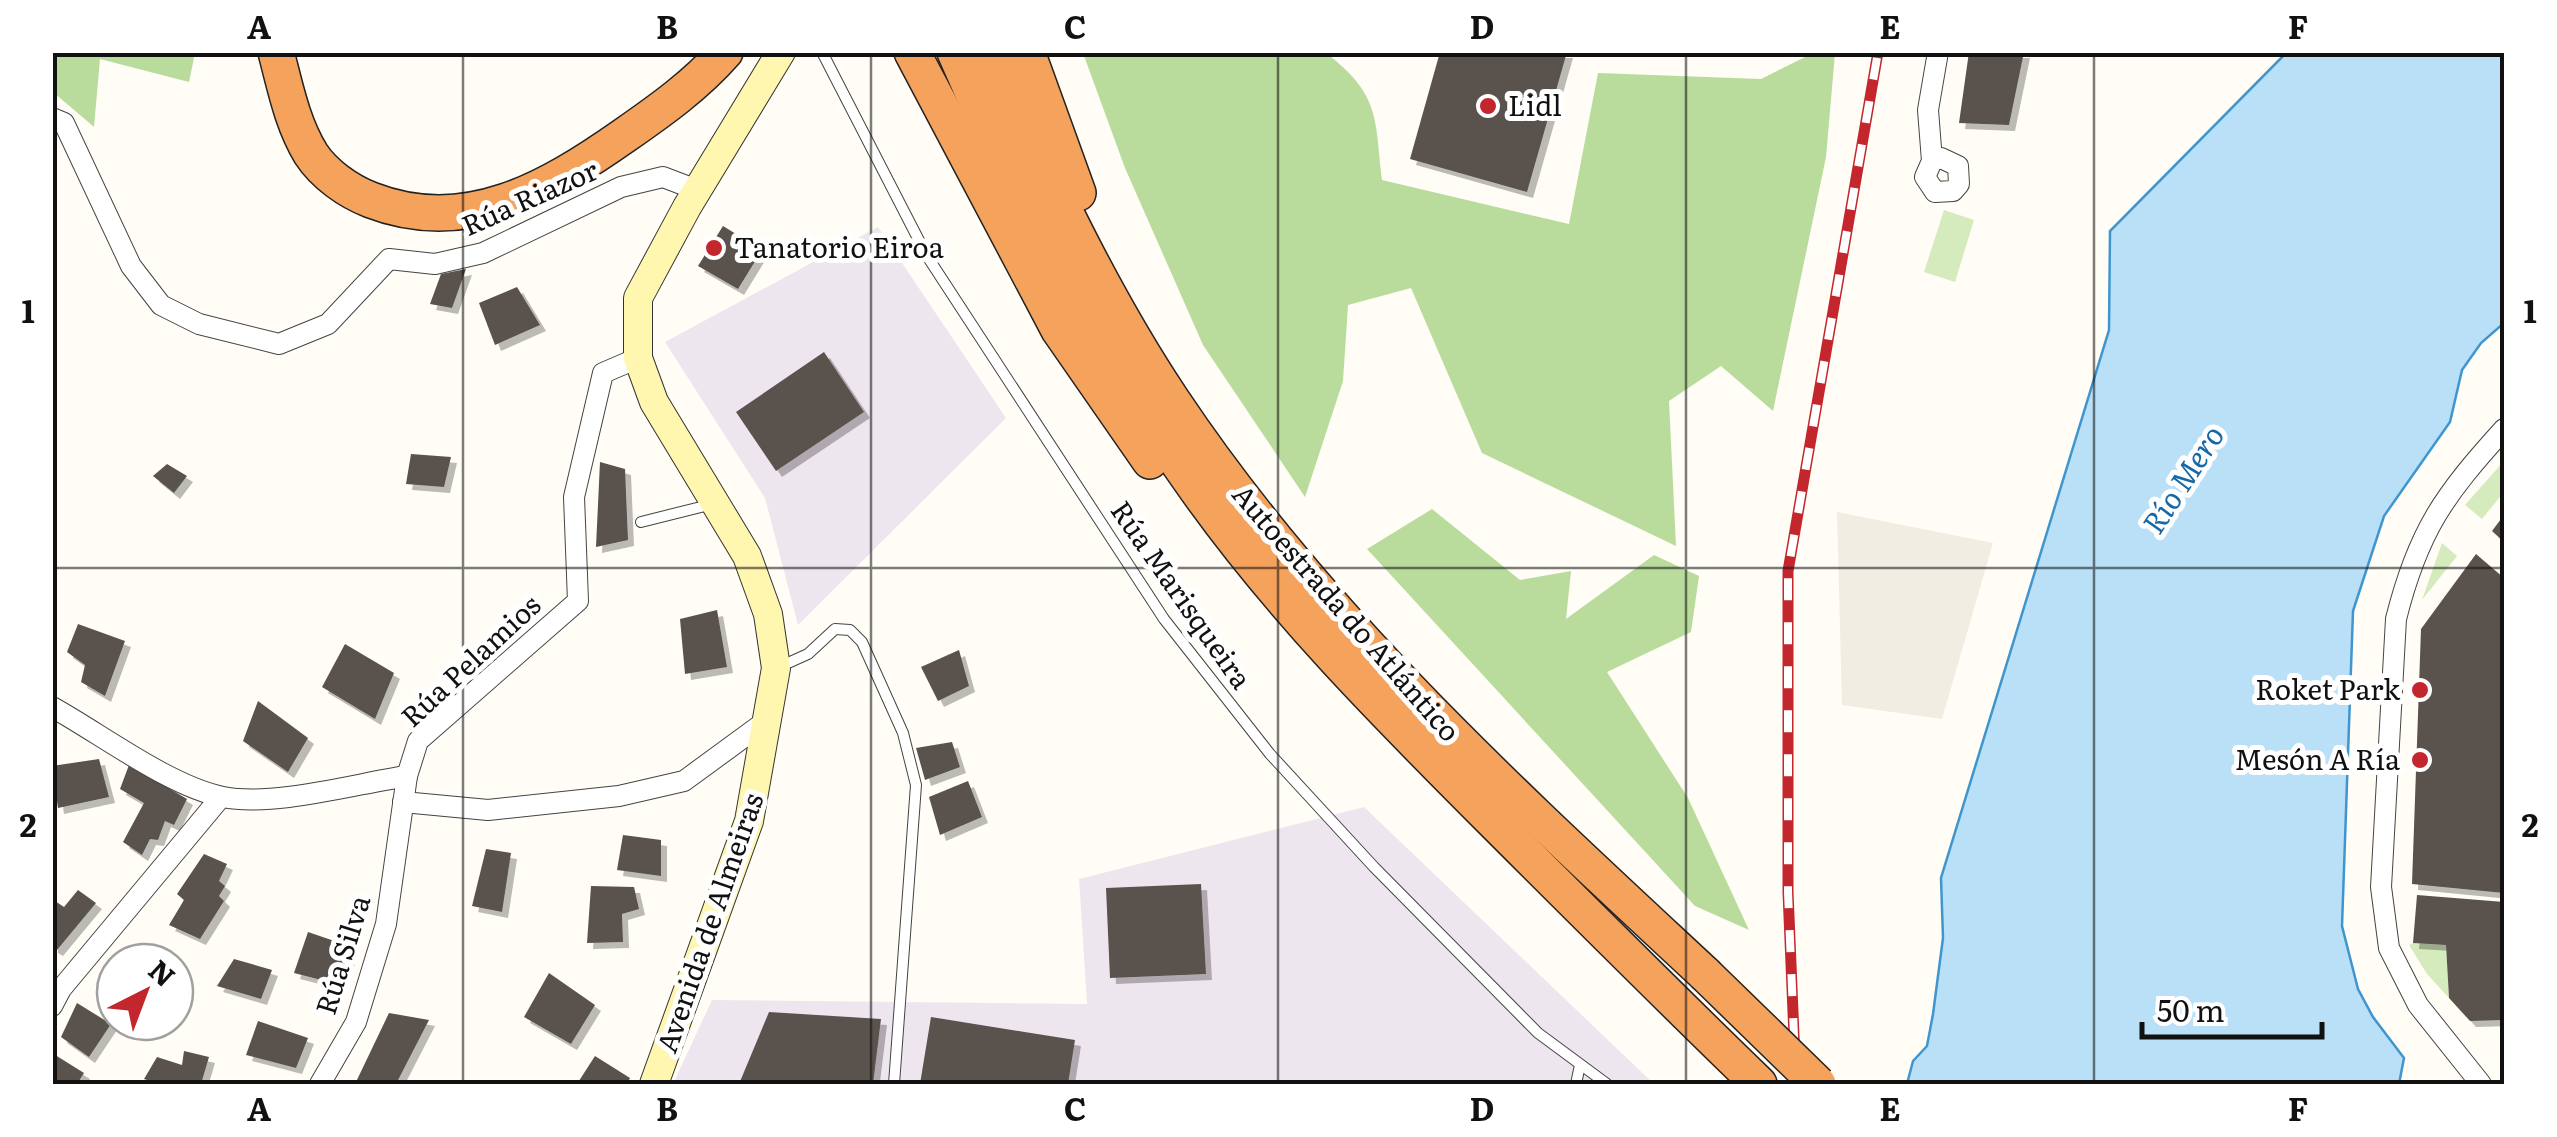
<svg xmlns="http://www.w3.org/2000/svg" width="2557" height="1137" font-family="Literata,serif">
  <defs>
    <filter id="shadow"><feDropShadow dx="6" dy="6" stdDeviation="0" flood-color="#0004"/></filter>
  </defs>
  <rect width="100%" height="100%" fill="#fffdf5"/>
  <!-- industrial -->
  <g fill="#eee6ef">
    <path d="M878 227 1006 418 798 625 765 498 665 342Z"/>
    <path d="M1364 807 1654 1084H673L712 1000 1087 1004 1079 879Z"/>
  </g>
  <!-- green -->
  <g fill="#d5ebbd">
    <path d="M1944 210 1974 220 1955 282 1924 272Z"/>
    <path d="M2504 461V492L2482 519 2465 505Z"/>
    <path d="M2442 543 2457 556 2422 600Z"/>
    <path d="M2413 943 2446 945 2449 998 2427 974 2409 945Z"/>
  </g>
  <!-- forest -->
  <g fill="#b9dc9c">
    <path d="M53 52H195V53L189 82 100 59 94 127 53 92Z"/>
    <path d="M1083 53H1326C1380 94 1375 118 1382 180L1569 224 1598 73 1761 79 1813 53H1835L1826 157 1773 411 1721 366 1669 401 1676 546 1482 453 1411 288 1348 305 1343 381 1305 497 1203 345 1125 168Z"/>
    <path d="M1432 509 1520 580 1571 571 1566 619 1654 555 1699 576 1691 632 1607 672 1688 798 1749 930 1695 906 1367 549Z"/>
  </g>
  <!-- plaza -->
  <path fill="#f1ede2" d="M1837 512 1993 543 1942 719 1842 705Z"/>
  <!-- water -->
  <path fill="#b9e0f7" stroke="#3f96cf" stroke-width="2.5" d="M2286 53H2504V323L2481 343 2462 370 2450 422 2384 516 2353 611 2342 926 2358 989 2373 1017 2404 1058 2399 1084H1907L1913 1061 1927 1046 1933 1014 1943 938 1941 878 2109 330 2110 231Z"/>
  <!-- building -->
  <g fill="#5a524d" filter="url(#shadow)">
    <path d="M1440 52H1567L1527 192 1410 159Z"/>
    <path d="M1969 52H2024L2009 125 1959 123Z"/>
    <path d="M723 226 762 250 738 289 698 266Z"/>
    <path d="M466 269 452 308 430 304 441 274Z"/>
    <path d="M517 287 540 325 495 345 479 303Z"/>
    <path d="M824 352 864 412 776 471 736 412Z"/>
    <path d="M411 454 451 457 444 487 406 484Z"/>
    <path d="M600 462 625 469 628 540 596 547Z"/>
    <path d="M167 464 187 476 174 493 153 476Z"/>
    <path d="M2504 515V542L2492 531Z"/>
    <path d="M2476 554 2504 578V893L2412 884 2421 629Z"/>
    <path d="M717 610 727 667 685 674 680 619Z"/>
    <path d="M78 624 125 641 105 696 81 682 85 665 67 652Z"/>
    <path d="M345 644 394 673 375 719 322 687Z"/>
    <path d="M959 650 969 686 938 701 921 667Z"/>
    <path d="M258 701 308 738 288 772 243 741Z"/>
    <path d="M952 742 960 767 925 780 916 748Z"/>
    <path d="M99 759 109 797 58 808 52 766Z"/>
    <path d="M129 765 187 799 174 825 165 821 158 840 150 839 142 855 123 842 144 803 120 789Z"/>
    <path d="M968 781 982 817 940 835 929 797Z"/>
    <path d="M623 835 661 840V876L617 870Z"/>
    <path d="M486 849 511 853 502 912 472 906Z"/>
    <path d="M204 854 227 864 219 881 225 886 219 896 224 901 200 939 169 925 184 900 177 894Z"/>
    <path d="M1201 884 1206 974 1110 978 1106 888Z"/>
    <path d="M591 886 634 887 639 909 622 914 623 942 587 943Z"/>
    <path d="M78 890 96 903 57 950 52 947V904L55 901 64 907Z"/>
    <path d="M2417 895 2504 902V1020L2470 1021 2449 998 2446 945 2413 943Z"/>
    <path d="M308 932 352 947 341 985 294 973Z"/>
    <path d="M234 959 272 970 261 999 217 986Z"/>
    <path d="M549 973 595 1005 571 1044 524 1017Z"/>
    <path d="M77 1003 111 1024 89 1057 61 1037Z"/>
    <path d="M769 1012 881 1019 873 1084H739Z"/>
    <path d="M389 1013 429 1020 397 1082 355 1084Z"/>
    <path d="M931 1017 1075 1040 1068 1084H920Z"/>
    <path d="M258 1021 308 1038 296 1068 246 1055Z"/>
    <path d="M184 1051 209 1057 201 1084H159L144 1079 157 1057 182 1065Z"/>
    <path d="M52 1053 84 1073 77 1084H52Z"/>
    <path d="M595 1056 630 1078 627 1084H577Z"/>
  </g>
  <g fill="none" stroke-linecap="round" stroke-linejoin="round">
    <!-- lane casing -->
    <g stroke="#444" stroke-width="12">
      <g id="lane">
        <path d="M822 52 927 256 1164 619 1270 754 1374 867 1538 1033 1607 1084"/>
        <path d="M641 522 713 504"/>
        <path d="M779 667 808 654 835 629 850 630 862 642 903 733 916 785 894 1084"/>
        <path d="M1576 1084 1580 1065"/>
      </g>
    </g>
    <!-- street casing -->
    <g stroke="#444" stroke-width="22">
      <g id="street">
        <path d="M52 118 64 123 131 266 161 305 199 324 279 344 328 324 389 259 435 264 483 253 621 187 663 177 697 190"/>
        <path d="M1932 161 1941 158 1958 166 1959 184 1953 191 1935 192 1925 177 1932 161 1928 110 1938 52"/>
        <path d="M52 707C101 734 169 786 223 797 274 807 354 784 407 776"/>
        <path d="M403 802 488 810 619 796 684 781 770 718"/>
        <path d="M52 1006 61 989 221 797"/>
        <path d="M320 1084 356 1022 386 924 407 776 418 741 578 601 574 497 603 373 638 358"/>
        <path d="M2481 1084 2418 1005 2389 948 2381 887 2396 619C2418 531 2444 495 2504 429"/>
      </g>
    </g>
    <!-- secondary casing -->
    <g stroke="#333" stroke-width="30">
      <path id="secondary" d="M654 1084 749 821 776 668 768 614 747 556 654 402 638 358V298L687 207 781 52"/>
    </g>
    <!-- highway casing -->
    <g stroke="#222" stroke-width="38">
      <g id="highway">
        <path d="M276 52C285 86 292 123 311 154 324 174 348 191 371 200 466 237 548 189 625 135 661 110 696 85 725 52"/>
        <path d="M912 52 1059 330 1150 461"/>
        <path d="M955 52C1019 201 1094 345 1188 477 1276 604 1386 714 1495 823 1582 910 1670 998 1759 1084"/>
        <path d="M989 52C1045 171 1099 291 1172 400 1318 619 1514 796 1705 974"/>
        <path d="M1027 52 1078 193"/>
      </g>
    </g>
    <!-- lane -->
    <use href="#lane" stroke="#fff" stroke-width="10"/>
    <!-- street -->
    <use href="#street" stroke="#fff" stroke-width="20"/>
    <!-- secondary -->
    <use href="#secondary" stroke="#fff6b0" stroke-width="28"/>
    <!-- highway -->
    <use href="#highway" stroke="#f5a25d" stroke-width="35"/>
    <!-- rail casing -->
    <g stroke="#c4262e" stroke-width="11">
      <path id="rail" d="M1796 1084 1788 892V571L1878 52"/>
    </g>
    <!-- rail -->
    <use href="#rail" stroke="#fff" stroke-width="8" stroke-dasharray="22" stroke-linecap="butt"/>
    <!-- highway-bridge casing -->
    <g stroke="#222" stroke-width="38" stroke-linecap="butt">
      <path id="highway-bridge" d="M1705 974 1818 1084"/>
    </g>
    <!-- highway-bridge -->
    <use href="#highway-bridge" stroke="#f5a25d" stroke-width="35"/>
  </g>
  <!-- grid -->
  <path fill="none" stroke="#111" stroke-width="2.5" stroke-opacity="0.55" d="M463 52V1084M871 52V1084M1278 52V1084M1686 52V1084M2094 52V1084M52 568H2504"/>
  <!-- markers -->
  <g fill="#c4262e" stroke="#fff" stroke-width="4">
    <circle cx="1488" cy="106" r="10"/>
    <circle cx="714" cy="248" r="10"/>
    <circle cx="2420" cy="690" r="10"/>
    <circle cx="2420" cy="760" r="10"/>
  </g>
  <g text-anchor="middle" stroke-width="10" stroke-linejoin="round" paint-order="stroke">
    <!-- poi labels -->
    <g font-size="28" fill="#111" stroke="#fff" text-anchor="start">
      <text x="1508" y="116">Lidl</text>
      <text x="734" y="258">Tanatorio Eiroa</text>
      <text x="2400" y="700" text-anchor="end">Roket Park</text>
      <text x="2400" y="770" text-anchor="end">Mesón A Ría</text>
    </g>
    <!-- street labels -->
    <g font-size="28" fill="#111" stroke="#fff">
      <text transform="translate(530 198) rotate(-24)" y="10">Rúa Riazor</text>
      <text transform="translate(1181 595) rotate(55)" y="10">Rúa Marisqueira</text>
      <text transform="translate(1346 613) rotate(49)" y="10">Autoestrada do Atlántico</text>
      <text transform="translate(471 661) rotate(-43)" y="10">Rúa Pelamios</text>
      <text transform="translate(710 923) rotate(-71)" y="10">Avenida de Almeiras</text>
      <text transform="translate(343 955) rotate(-73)" y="10">Rúa Silva</text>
    </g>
    <!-- water labels -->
    <g font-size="30" font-style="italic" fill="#1768a6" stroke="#fff">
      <text transform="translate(2184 480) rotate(-57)" y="10">Río Mero</text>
    </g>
  </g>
  <!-- border -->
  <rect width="2557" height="1137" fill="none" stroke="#ffffff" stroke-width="110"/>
  <!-- north arrow -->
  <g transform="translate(145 992) rotate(42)"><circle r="48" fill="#ffffff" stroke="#a0a0a0" stroke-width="2.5"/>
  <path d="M0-8L18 38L0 25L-18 38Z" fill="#c4262e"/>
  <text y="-15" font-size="28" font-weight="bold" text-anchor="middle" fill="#111111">N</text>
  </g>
  <!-- scale -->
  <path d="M2142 1022v15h180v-15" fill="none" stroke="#111111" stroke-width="5"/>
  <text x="2157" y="1022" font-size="30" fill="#111111" stroke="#ffffff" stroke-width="8" paint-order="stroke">50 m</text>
  <rect x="55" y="55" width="2447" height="1027" fill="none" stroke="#111" stroke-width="4"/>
  <g font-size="32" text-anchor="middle" font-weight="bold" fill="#111">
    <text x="259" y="39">A</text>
    <text x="667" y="39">B</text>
    <text x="1075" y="39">C</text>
    <text x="1482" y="39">D</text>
    <text x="1890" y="39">E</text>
    <text x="2298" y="39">F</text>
    <text x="28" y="323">1</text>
    <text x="2530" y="323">1</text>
    <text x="28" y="837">2</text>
    <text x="2530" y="837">2</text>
    <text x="259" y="1121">A</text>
    <text x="667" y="1121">B</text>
    <text x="1075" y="1121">C</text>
    <text x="1482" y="1121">D</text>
    <text x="1890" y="1121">E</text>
    <text x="2298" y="1121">F</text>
  </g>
</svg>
